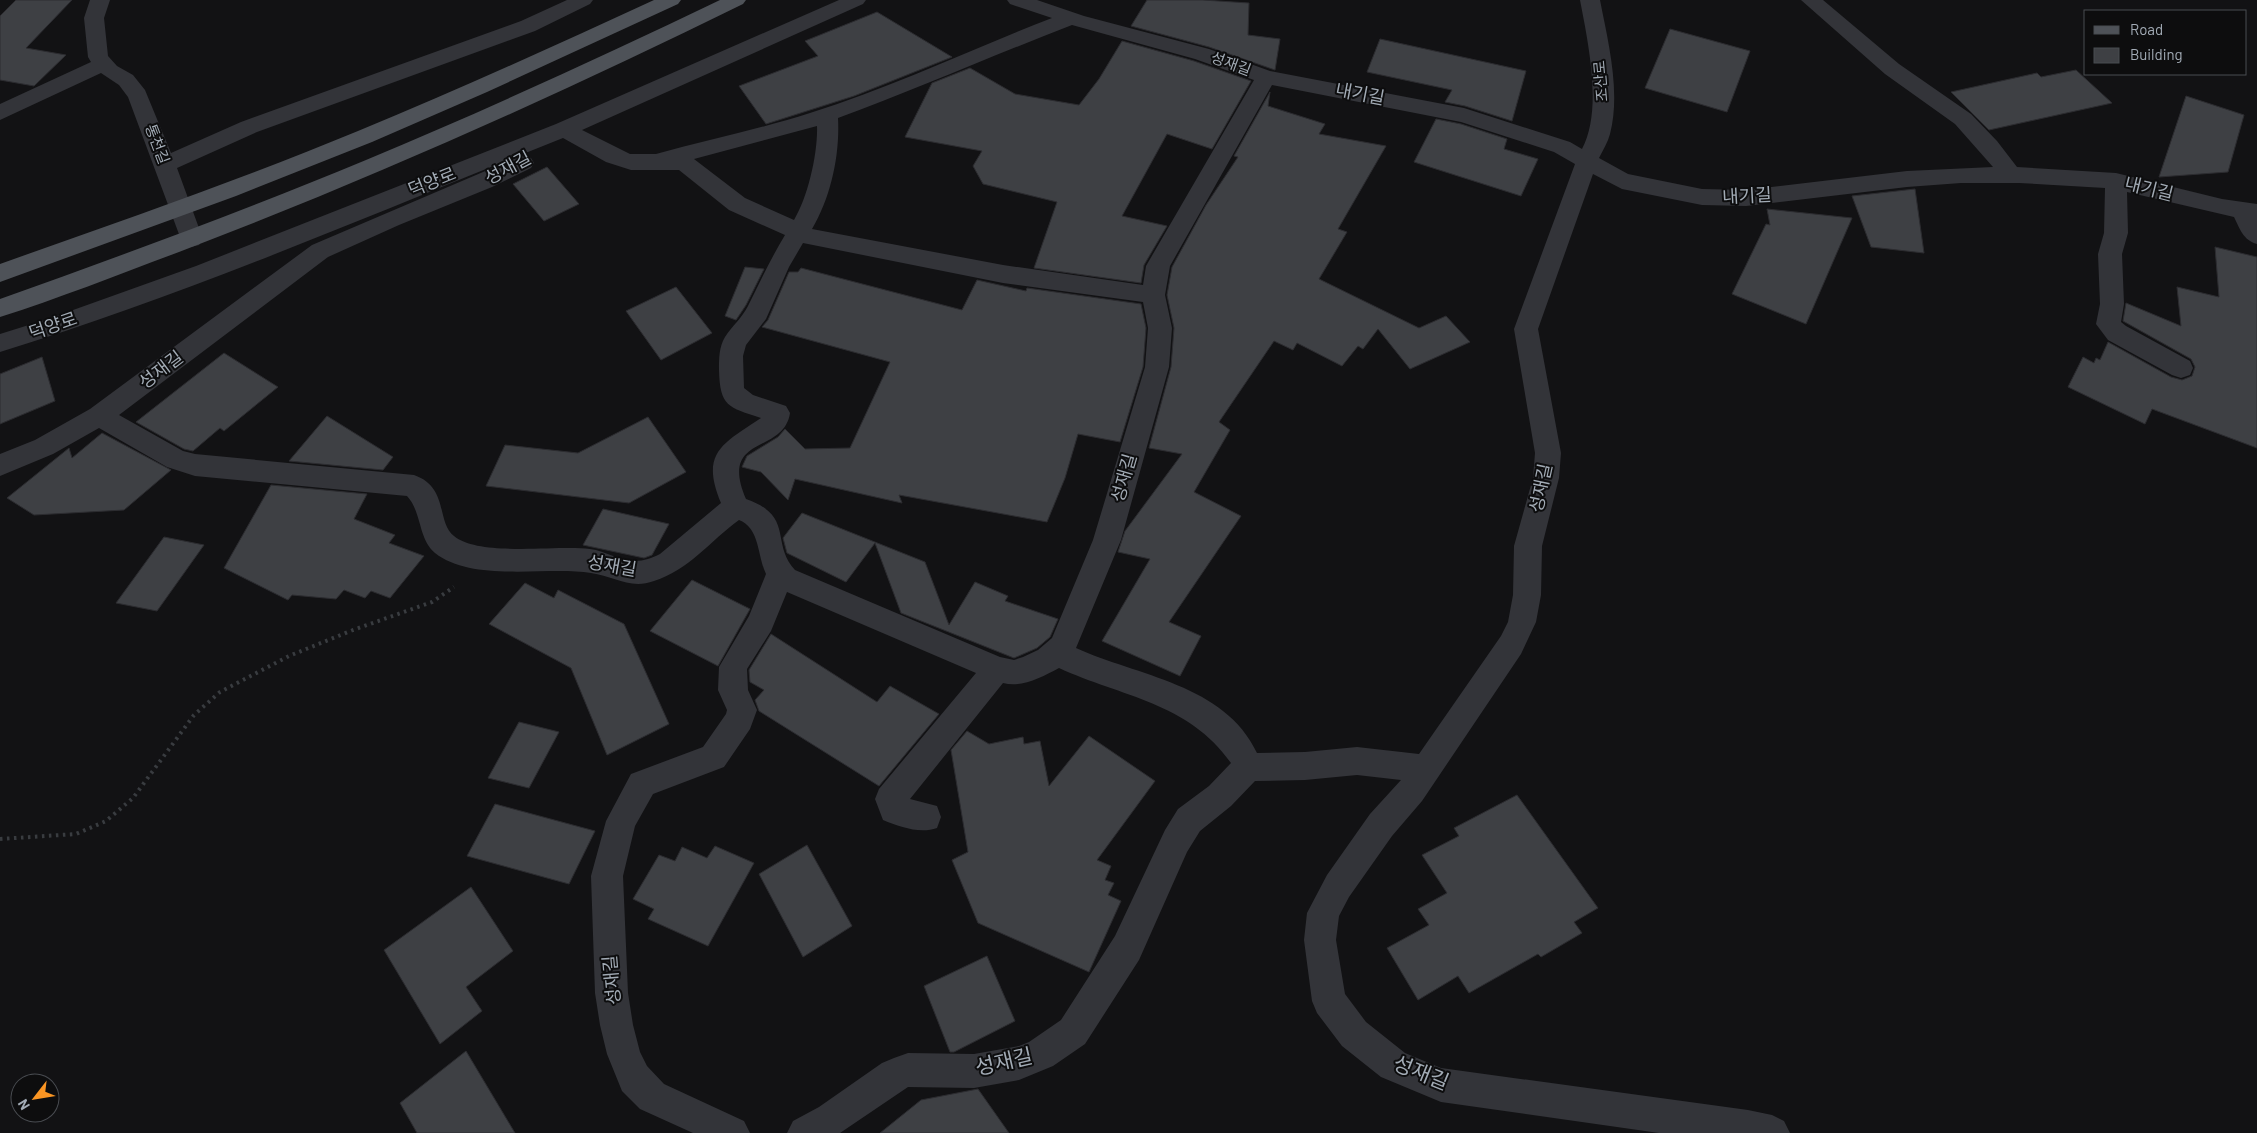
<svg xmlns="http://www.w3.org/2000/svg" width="2257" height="1133" font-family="Barlow,'Noto Sans KR',sans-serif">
  <rect width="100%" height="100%" fill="#121214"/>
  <!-- building -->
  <g fill="#3e4044" stroke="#2c2c30">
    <path d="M16 0H72L26 48 66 55 34 86 0 80V16Z"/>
    <path d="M1147 0H1203L1249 3 1248 35 1280 39 1275 70 1209 47 1131 26Z"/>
    <path d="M877 12 952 57 854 96 766 124 739 86 818 56 805 41Z"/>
    <path d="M1670 29 1750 51 1727 112 1645 88Z"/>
    <path d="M1380 39 1526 71 1512 121 1465 106 1445 102 1452 90 1367 72Z"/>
    <path d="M1122 41 1194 61 1251 81 1212 149 1167 134 1122 216 1167 226 1144 265 1141 283 1034 268 1057 202 983 184 973 166 982 151 905 137 932 83 970 68 1015 94 1079 105 1099 79Z"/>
    <path d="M2076 70 2112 103 1989 130 1951 92 2037 73 2041 77Z"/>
    <path d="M1270 92 1268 106 1325 124 1319 134 1386 146 1338 229 1347 232 1319 279 1419 328 1446 316 1470 342 1410 369 1378 329 1363 349 1358 346 1342 366 1297 343 1293 350 1274 341 1219 422 1230 430 1194 492 1241 516 1169 622 1201 636 1180 676 1102 641 1150 559 1118 552 1125 531 1182 454 1149 448 1171 367 1174 328 1167 295 1172 267 1206 205 1238 157 1234 156Z"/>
    <path d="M2186 96 2244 115 2228 172 2159 177Z"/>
    <path d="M1436 119 1461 124 1507 139 1504 149 1538 159 1521 196 1414 162Z"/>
    <path d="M547 167 579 204 544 221 513 184Z"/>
    <path d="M1915 189 1924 253 1871 247 1852 196Z"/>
    <path d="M1767 209 1852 218 1806 324 1732 294 1766 224 1770 225Z"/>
    <path d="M2215 247 2257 257V448L2152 409 2145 424 2068 387 2083 357 2094 363 2096 358 2100 360 2108 342 2171 377 2182 380 2192 376 2195 367 2191 359 2123 321 2126 303 2181 326 2177 287 2219 297Z"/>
    <path d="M745 267 764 269 746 305 736 320 725 316Z"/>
    <path d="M801 268 962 310 977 280 1026 291 1027 288 1141 304 1146 328 1143 367 1120 442 1078 434 1065 478 1047 522 899 495 902 503 795 479 788 500 761 472 742 467 747 456 778 437 785 429 805 449 850 448 890 362 762 327 768 320 789 272H798Z"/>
    <path d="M676 287 712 333 661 360 626 311Z"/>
    <path d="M224 353 278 387 224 431 220 428 193 451 184 449 136 422Z"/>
    <path d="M42 357 55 401 0 424V374Z"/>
    <path d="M327 416 393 457 383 470 289 461Z"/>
    <path d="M648 417 686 472 629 503 486 486 505 445 578 453Z"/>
    <path d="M102 433 171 470 124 510 34 515 7 498 69 448 72 458Z"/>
    <path d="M271 485 367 494 354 519 395 535 389 543 424 556 390 598 371 591 365 598 344 590 336 599 292 595 288 600 224 568Z"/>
    <path d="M603 509 669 524 652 555 644 558 583 545Z"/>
    <path d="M802 513 925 562 949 625 975 582 1008 596 1005 601 1058 619 1050 637 1037 648 1014 658 901 613 875 543 846 582 787 553 783 538Z"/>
    <path d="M164 537 204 545 157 611 116 603Z"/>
    <path d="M692 580 750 609 718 666 650 631Z"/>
    <path d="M525 583 554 598 558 590 624 624 669 724 607 755 571 668 489 624Z"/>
    <path d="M771 634 877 702 890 686 939 714 879 786 759 711 755 700 764 690 750 682 749 670Z"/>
    <path d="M519 722 559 732 529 788 488 778Z"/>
    <path d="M967 731 989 744 1023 737 1024 744 1040 741 1049 786 1089 736 1155 781 1097 860 1111 866 1105 880 1114 883 1108 895 1121 901 1089 972 978 923 952 860 968 852 951 750Z"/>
    <path d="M1517 795 1598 908 1574 922 1582 933 1541 957 1538 954 1469 993 1458 976 1418 1000 1387 948 1429 925 1418 909 1447 893 1422 855 1459 836 1454 828Z"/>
    <path d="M495 804 595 831 569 884 467 856Z"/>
    <path d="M807 845 852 926 803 957 759 874Z"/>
    <path d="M715 846 754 863 708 946 648 919 654 909 633 899 659 855 675 861 682 847 707 858Z"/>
    <path d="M471 887 513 951 466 987 482 1011 440 1044 384 950Z"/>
    <path d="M987 956 1015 1021 954 1052H950L924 986Z"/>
    <path d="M466 1051 515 1133H417L400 1103Z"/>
    <path d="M978 1089 1009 1133H880L921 1100Z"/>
  </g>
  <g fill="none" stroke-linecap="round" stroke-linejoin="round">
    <!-- path -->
    <path stroke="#393c40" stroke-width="4" stroke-dasharray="2.5 4.5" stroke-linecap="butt" d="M0 839 76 834 106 821 133 798 194 715 220 692 289 656 353 630 432 602 454 587"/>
    <!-- minor -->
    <g fill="#333439" fill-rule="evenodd">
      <path d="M90 0H110L104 18 108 56 117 66 133 75 145 90 171 153 241 122 521 21 567 0H593L590 4 535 31 257 132 177 168 203 239 199 245 191 247 183 245 128 97 119 85 101 73 0 120V104L91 62 88 57 84 18Z"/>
      <path d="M839 0H866L863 4 582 130 630 154H656C707 140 760 129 810 113 893 87 971 49 1052 18L1010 4 1007 0H1037L1084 16 1209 49 1270 71 1464 108 1570 142 1582 149C1603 110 1588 42 1580 0H1600C1608 41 1621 92 1610 134 1608 142 1603 150 1599 158L1628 174 1702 189 1746 190 1907 171 1993 167 1955 124 1885 74 1801 0H1823L1899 64 1971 114 1997 141 2017 167 2116 173 2222 199 2257 204V244C2243 240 2240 229 2234 217L2127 192 2128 233 2122 254 2124 304 2121 322 2126 326 2190 361 2193 368 2190 375 2181 378 2172 375 2108 340 2096 324 2100 304 2098 254 2104 233 2105 188 2019 183H1961L1907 187 1746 206 1702 205 1622 189 1593 174 1538 329 1561 453 1559 478 1542 546 1541 595 1536 622 1521 654 1422 801 1392 836 1349 897 1339 916 1336 940 1345 994 1366 1022 1405 1053 1441 1068 1748 1110 1772 1115 1784 1121 1790 1133H1659L1441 1102 1381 1077 1342 1046 1317 1013 1312 1001 1304 940 1307 913 1327 875 1370 814 1401 780 1357 775 1305 780 1255 781 1231 806 1200 831 1187 852 1139 960 1085 1044 1053 1066 1019 1080 974 1088 908 1087 840 1133H787L793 1121 819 1107 882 1063 894 1058 908 1053 974 1054 1019 1046 1029 1042 1061 1020 1115 936 1165 830 1178 809 1209 786 1231 763C1188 702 1122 697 1059 668 1042 677 1022 688 1003 683L910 799 937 806 941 817 937 828C920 834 900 827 883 820L875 799 879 789 976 673 787 592 771 631 747 669 748 690 757 710 750 729 724 767 653 794 635 826 623 876 628 993 633 1025 640 1052 647 1066 664 1084 744 1121 750 1133H693L640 1109 622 1091 607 1054 600 1025 595 993 591 876 606 821 631 774 703 747 726 714 727 710 718 690 719 667 749 616 766 574C757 555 760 528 739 520 710 541 689 570 654 581 630 590 614 576 591 573 547 566 473 583 435 553 418 539 422 512 407 496L195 476 167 467 99 428 53 454 0 476V454L35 440 90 409 312 245 523 155 531 158 534 163 531 168 492 187 399 225 328 257 119 415 183 451 195 454 414 475C449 487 436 522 454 536 479 557 557 545 590 549 606 551 619 561 635 561 644 561 652 558 660 554L721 503C700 453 722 444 761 418 728 407 720 407 719 370 719 358 719 347 725 337 732 326 742 318 748 306 760 282 771 258 785 235L729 210 679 170H631L606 162 563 138C377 212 192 293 0 352V334L48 319 196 266 556 124ZM1072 25 1195 59 1254 80 1146 266 1143 285 1003 265 812 229C831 197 840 155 838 118 917 89 994 55 1072 25ZM1272 85 1461 122 1554 152 1575 164 1514 329 1535 453 1533 478 1514 546 1513 595 1508 622 1501 636 1419 754 1357 747 1305 752 1257 753C1225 684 1137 676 1076 648L1121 540 1169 367 1172 328 1165 295 1170 266ZM817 126C818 153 808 197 794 220L745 198 694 159ZM803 243 1003 283 1143 302 1148 328 1145 367 1093 540 1052 638 1038 650 1023 657 1014 660 1000 657 795 570C770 543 795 516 746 499 718 434 784 455 790 413L786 406 753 395 744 388 743 356 746 345 766 319 789 267Z"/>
    </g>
    <!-- major -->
    <g fill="#4e5258" fill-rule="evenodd">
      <path d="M654 0H681L678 4 487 92 372 142 236 196 0 282V264C120 221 240 180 358 131 458 90 556 45 654 0Z"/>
      <path d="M720 0H746L743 4C558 95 371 179 179 252 120 274 60 298 0 317V299C123 255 246 210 366 160 486 110 603 56 720 0Z"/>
    </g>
  </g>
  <g text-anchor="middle" stroke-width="4" stroke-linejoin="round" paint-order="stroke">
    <!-- far-street labels -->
    <g font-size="15" fill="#a2abb5" stroke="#0d0d0e">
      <text transform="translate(1231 64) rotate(20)" y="5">성재길</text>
      <text transform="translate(1601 81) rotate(-95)" y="5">조산로</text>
      <text transform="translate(157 144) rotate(69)" y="5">통천길</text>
    </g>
    <!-- street labels -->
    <g font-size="18" fill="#a2abb5" stroke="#0d0d0e">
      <text transform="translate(1360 94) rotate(11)" y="6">내기길</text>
      <text transform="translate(508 168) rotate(-28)" y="6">성재길</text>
      <text transform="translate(432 182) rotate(-22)" y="6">덕양로</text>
      <text transform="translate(2149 189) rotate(14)" y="6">내기길</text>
      <text transform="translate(1747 196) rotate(-3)" y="6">내기길</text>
      <text transform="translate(53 326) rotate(-19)" y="6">덕양로</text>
      <text transform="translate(161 370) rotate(-37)" y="6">성재길</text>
      <text transform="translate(1124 478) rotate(-74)" y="6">성재길</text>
      <text transform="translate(1541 488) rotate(-78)" y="6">성재길</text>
      <text transform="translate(612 566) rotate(10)" y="6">성재길</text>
      <text transform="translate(612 980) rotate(-95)" y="6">성재길</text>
    </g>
    <!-- near-street labels -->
    <g font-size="21" fill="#a2abb5" stroke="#0d0d0e">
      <text transform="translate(1004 1062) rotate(-13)" y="7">성재길</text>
      <text transform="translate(1421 1073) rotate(22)" y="7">성재길</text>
    </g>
  </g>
  <!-- legend -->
  <rect x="2084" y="10" width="162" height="65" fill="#0d0d0e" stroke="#494c51"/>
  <rect x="2094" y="26" width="25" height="8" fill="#4e5258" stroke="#494c51"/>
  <text x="2130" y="35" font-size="15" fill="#a2abb5">Road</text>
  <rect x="2094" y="48" width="25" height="15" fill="#3e4044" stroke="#494c51"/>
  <text x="2130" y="60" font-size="15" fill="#a2abb5">Building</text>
  <!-- north arrow -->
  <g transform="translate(35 1098) rotate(239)"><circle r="24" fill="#0d0d0e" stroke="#494c51"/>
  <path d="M0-4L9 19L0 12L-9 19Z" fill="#fa9523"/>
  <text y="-8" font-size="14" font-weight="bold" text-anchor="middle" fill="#a2abb5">N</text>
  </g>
</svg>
